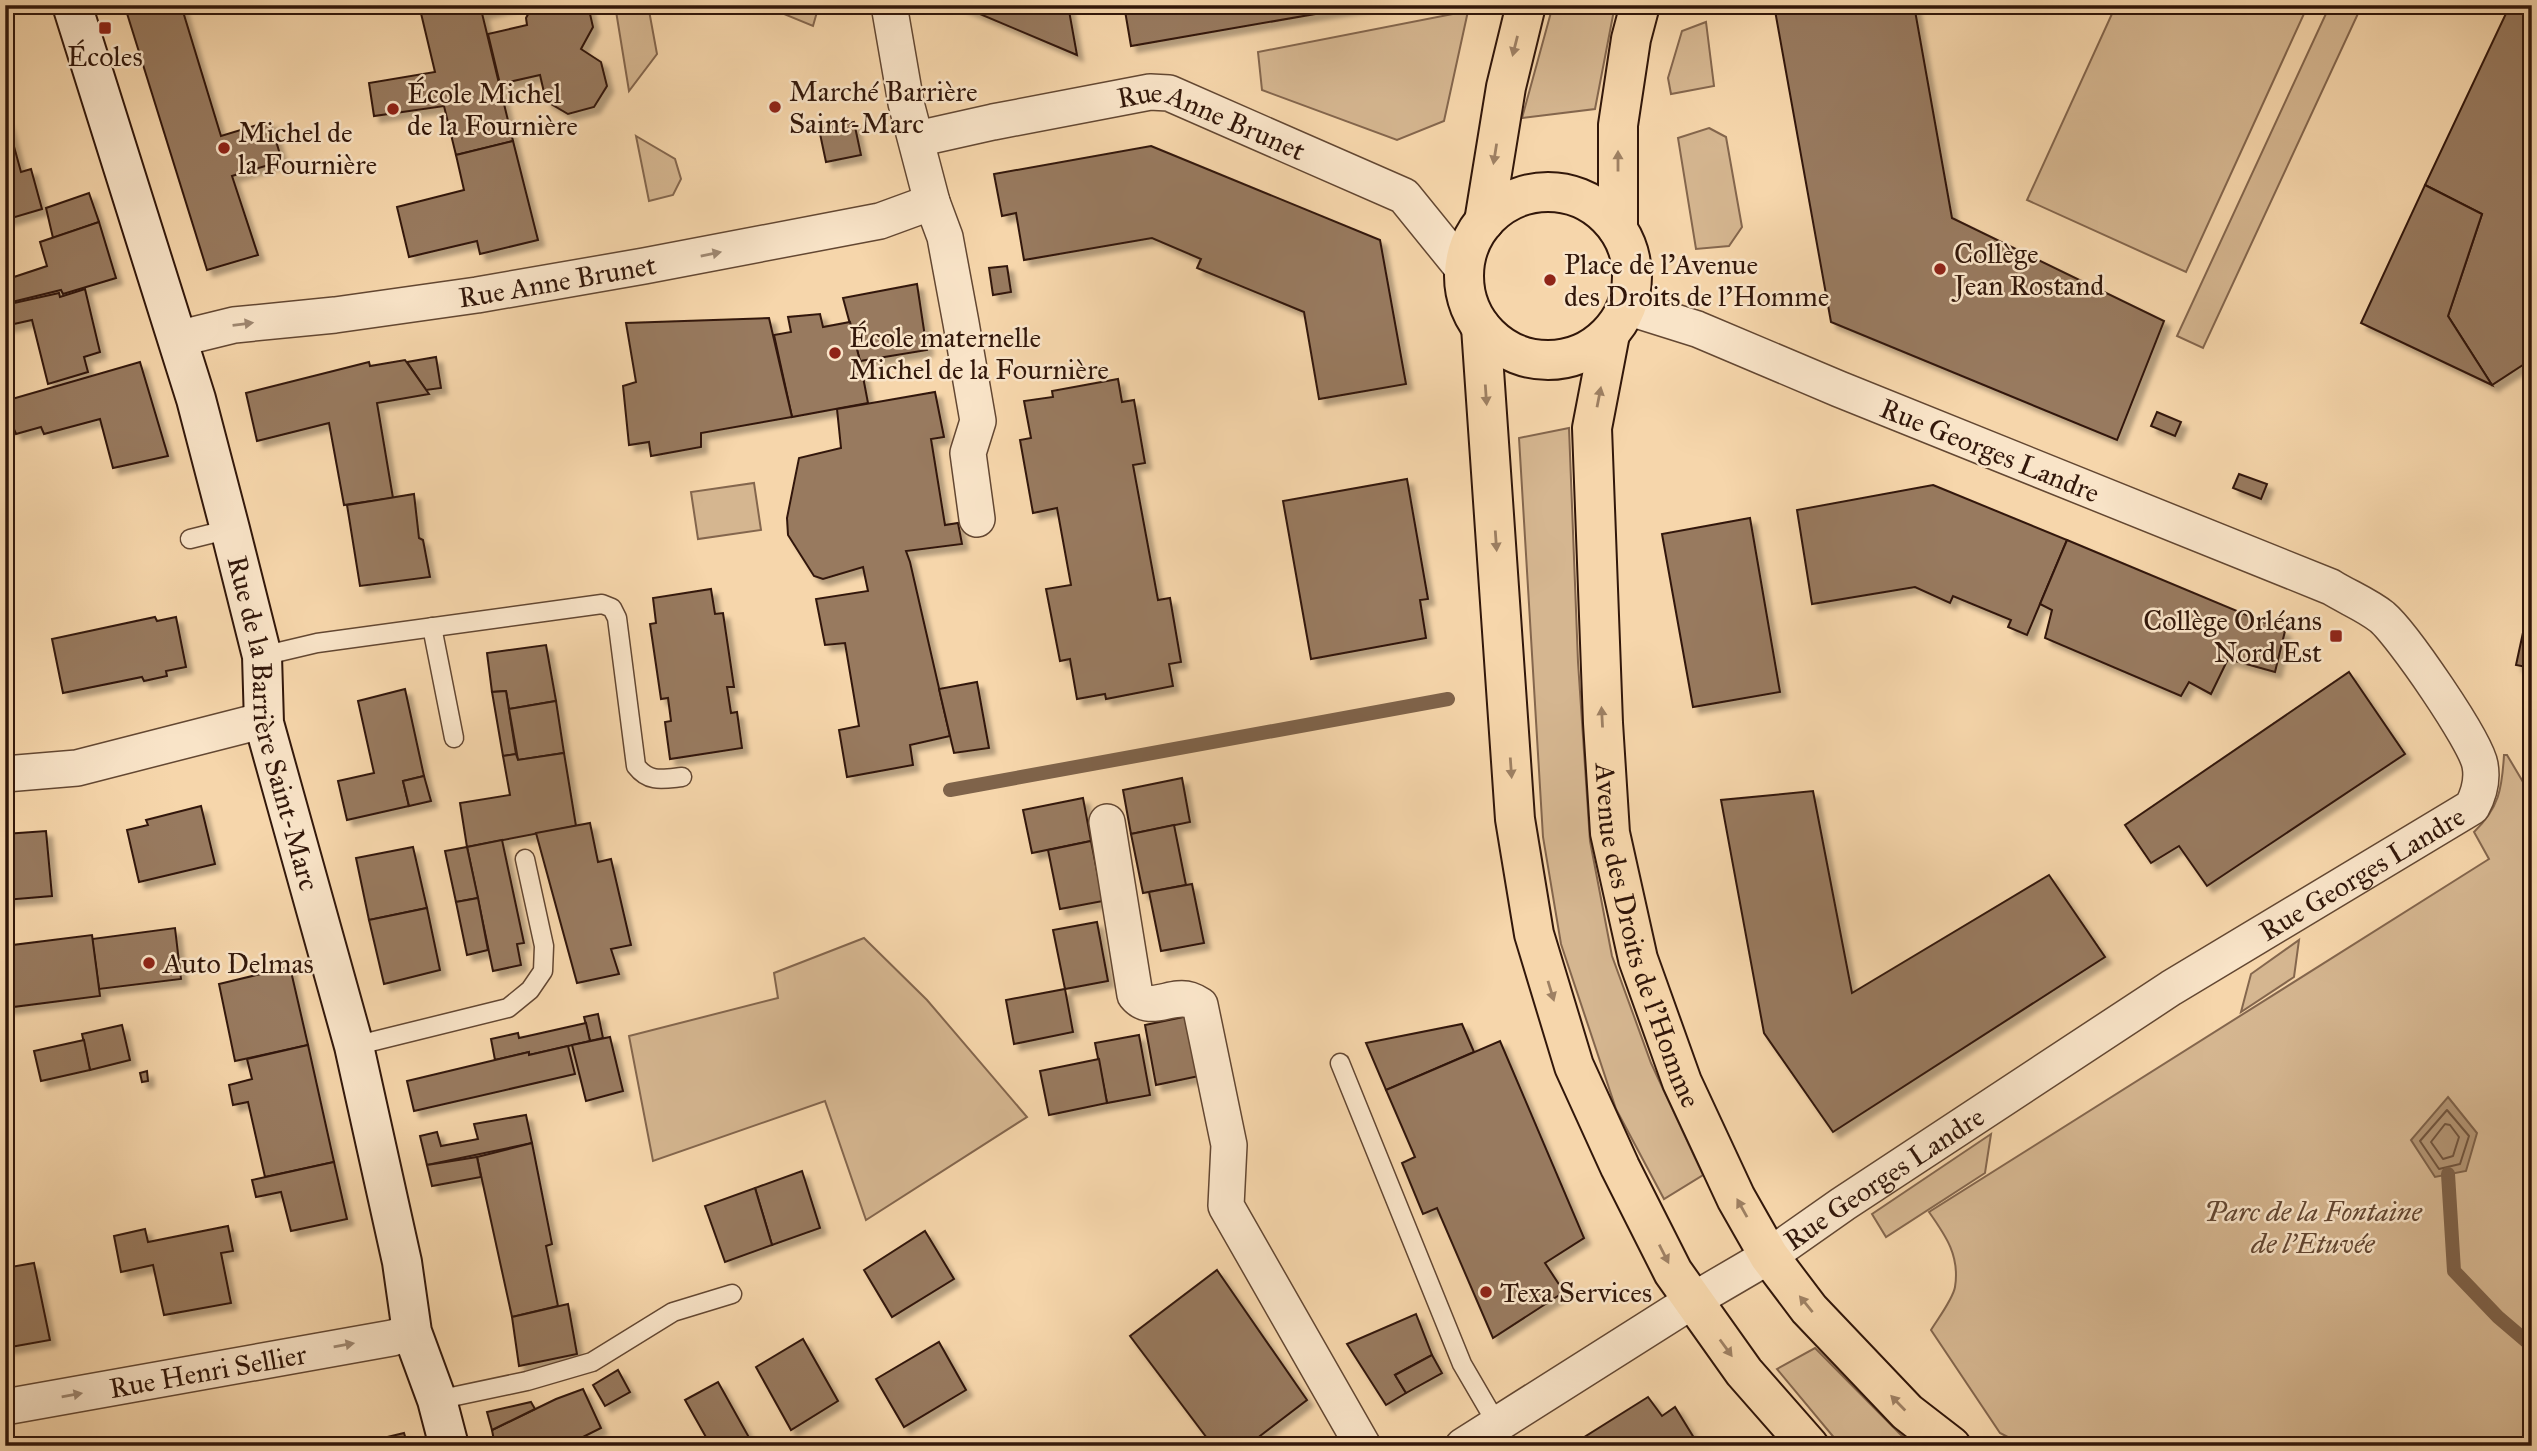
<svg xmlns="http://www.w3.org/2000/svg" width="2537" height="1451" font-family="'IM FELL Great Primer',serif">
  <defs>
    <filter id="shadow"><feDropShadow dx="6" dy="6" stdDeviation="2" flood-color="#0004"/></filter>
  </defs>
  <rect width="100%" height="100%" fill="#f6d6ab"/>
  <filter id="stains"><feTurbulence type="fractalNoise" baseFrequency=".00286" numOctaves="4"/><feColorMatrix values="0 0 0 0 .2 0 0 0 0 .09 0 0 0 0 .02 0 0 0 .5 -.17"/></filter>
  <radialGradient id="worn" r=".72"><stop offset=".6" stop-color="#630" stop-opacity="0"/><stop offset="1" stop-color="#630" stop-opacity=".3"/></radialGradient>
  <!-- green -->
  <g fill="#d5b690" stroke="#84664d" stroke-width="2">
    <path d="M615 5H648L657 54 629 91Z"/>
    <path d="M762 5H816L817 12 813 26Z"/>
    <path d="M1553 5H1615L1595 109 1522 118Z"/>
    <path d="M2116 5H2308L2186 272 2027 200Z"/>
    <path d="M2330 5H2362L2203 348 2177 336Z"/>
    <path d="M1468 11 1444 121 1397 140 1262 90 1258 52Z"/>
    <path d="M1706 22 1714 86 1671 94 1668 78 1682 31Z"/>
    <path d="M1709 128 1726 137 1742 227 1729 246 1696 249 1678 138Z"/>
    <path d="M636 136 675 159 681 179 673 195 649 201Z"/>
    <path d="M1569 428 1578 662 1590 841 1612 956 1651 1063 1703 1175 1664 1199 1616 1109 1561 944 1543 837 1519 438Z"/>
    <path d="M754 483 761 530 698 539 691 492Z"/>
    <path d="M2504 755H2507L2532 797V1446H2025L2000 1433 1931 1330C1937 1320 1953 1299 1955 1287 1960 1256 1946 1236 1929 1212L2489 859 2474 832C2499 808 2502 789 2504 755Z"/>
    <path d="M864 938 927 1000 1027 1117 866 1220 825 1101 653 1161 629 1036 778 998 774 973Z"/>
    <path d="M2299 940 2294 977 2241 1012 2251 974Z"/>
    <path d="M1991 1134 1985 1173 1886 1237 1872 1214Z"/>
    <path d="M1815 1348 1900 1434 1914 1446H1841L1777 1369Z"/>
  </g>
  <!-- water -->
  <path fill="#b39574" stroke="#7f634a" stroke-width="2" d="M2448 1097 2477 1133 2466 1171 2435 1177 2411 1140Z"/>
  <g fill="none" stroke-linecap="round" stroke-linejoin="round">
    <!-- shore -->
    <g stroke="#72563f" stroke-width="2">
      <path d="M2447 1110 2469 1136 2460 1164 2439 1169 2420 1141Z"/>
      <path d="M2445 1124 2450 1125 2459 1137 2453 1156 2443 1159 2431 1142Z"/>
    </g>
    <!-- stream -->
    <g stroke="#7f634a" stroke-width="14">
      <path d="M950 790 1448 699"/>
      <path d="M2448 1174 2454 1271 2498 1317 2532 1346"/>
    </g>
  </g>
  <!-- building -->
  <g fill="#987a5e" stroke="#32170a" stroke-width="2" filter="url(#shadow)">
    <path d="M132 5H181L221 136 270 121 282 161 232 176 258 255 207 270 125 7Z"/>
    <path d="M419 5H480L513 141 456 155 444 106 374 116 369 83 435 72Z"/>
    <path d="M480 5H512L482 13Z"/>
    <path d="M533 5H588L593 27 581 49 601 62 607 86 594 107 568 114 546 101 540 75 500 84 488 34 527 25 526 18Z"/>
    <path d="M961 5H1068L1077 55 961 6Z"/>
    <path d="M1124 5H1367L1131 46Z"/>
    <path d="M1774 5H1914L1952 218 2164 321 2117 440 1831 322Z"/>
    <path d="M2510 5H2532V359L2492 385 2448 316 2482 214 2425 185Z"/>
    <path d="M7 121 21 172 31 169 42 209 5 220Z"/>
    <path d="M854 122 861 155 826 162 819 129Z"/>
    <path d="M513 141 538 240 480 254 477 241 409 257 397 207 464 190 456 155Z"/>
    <path d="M1151 146 1380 240 1406 384 1319 399 1304 312 1197 268 1201 259 1152 238 1024 260 1016 213 1002 216 994 174Z"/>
    <path d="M2425 185 2482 214 2448 316 2492 385 2361 323Z"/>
    <path d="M89 193 99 222 53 238 46 208Z"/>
    <path d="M99 222 116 278 63 294 61 290 12 302 5 280 47 266 40 242Z"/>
    <path d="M1007 266 1011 292 993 295 989 268Z"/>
    <path d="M917 284 927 350 860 361 843 298Z"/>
    <path d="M85 289 100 352 84 357 88 372 48 384 32 320 5 326V305L59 293 60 297Z"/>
    <path d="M820 314 823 327 850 322 860 361 868 403 792 417 774 335 791 332 788 317Z"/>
    <path d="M769 318 792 417 701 433V447L651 456 649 442 629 445 623 386 636 382 626 323Z"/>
    <path d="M436 357 441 388 426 390 407 362Z"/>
    <path d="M405 360 429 394 377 403 393 498 344 505 329 423 257 441 246 393 369 362 370 366Z"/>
    <path d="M140 362 168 456 113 468 100 419 44 434 41 427 16 434 13 427 5 429V401Z"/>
    <path d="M1118 379 1122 402 1134 400 1145 463 1133 465 1158 600 1170 598 1181 662 1169 664 1173 686 1106 699 1105 694 1077 699 1070 659 1060 661 1046 589 1071 585 1057 508 1033 513 1020 440 1031 438 1024 401 1053 397 1052 391Z"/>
    <path d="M935 392 944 437 931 439 945 525 958 523 962 544 906 551 910 562 950 736 910 745 913 765 847 777 839 730 859 726 845 643 825 645 816 599 868 591 863 567 823 579 814 576 788 535 787 518 799 458 841 448 837 409Z"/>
    <path d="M2157 412 2181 422 2175 436 2151 426Z"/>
    <path d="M2239 474 2267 484 2261 499 2233 488Z"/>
    <path d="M1407 479 1428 599 1420 600 1426 638 1311 659 1283 501Z"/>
    <path d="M1933 485 2067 540 2027 635 2008 627 2011 620 1953 596 1950 603 1915 587 1812 604 1797 510Z"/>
    <path d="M414 494 419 538 423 540 430 577 360 586 347 505Z"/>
    <path d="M1750 518 1780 692 1693 707 1662 534Z"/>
    <path d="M2067 540 2285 631 2275 672 2228 659 2211 694 2189 682 2181 696 2045 638 2052 610 2040 604Z"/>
    <path d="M711 589 715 614 723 613 734 687H727L731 713 737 712 742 748 670 759 665 722 671 721 668 698 661 699 650 624 656 623 653 598Z"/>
    <path d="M2532 591V668L2516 665Z"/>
    <path d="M155 617 157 621 176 617 186 667 166 671 167 676 144 681 142 677 63 693 52 639Z"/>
    <path d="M546 645 556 701 509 709 506 691 492 692 487 653Z"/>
    <path d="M2349 672 2405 754 2207 886 2179 846 2151 863 2125 825Z"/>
    <path d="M977 682 989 748 954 753 939 689Z"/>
    <path d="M405 689 424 776 403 781 409 806 347 820 338 781 374 773 358 701Z"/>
    <path d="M506 691 516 754 503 756 492 692Z"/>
    <path d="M556 701 564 753 518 760 509 709Z"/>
    <path d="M564 753 576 826 467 847 460 803 510 795 503 756 516 754 518 760Z"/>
    <path d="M424 776 431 801 409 806 403 781Z"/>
    <path d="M1182 778 1190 822 1131 834 1123 790Z"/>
    <path d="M1813 791 1852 993 2049 875 2105 957 1833 1132 1764 1033 1721 800Z"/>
    <path d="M1083 798 1091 841 1032 853 1023 810Z"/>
    <path d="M201 806 215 864 139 882 127 830 148 825 146 820Z"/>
    <path d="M590 823 598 862 611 859 631 945 611 949 619 974 577 983 536 833Z"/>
    <path d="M1174 825 1186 885 1143 893 1131 834Z"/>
    <path d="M46 831 52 896 5 900V834Z"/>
    <path d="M502 840 524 943 517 944 521 965 493 971 467 847Z"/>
    <path d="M1091 841 1103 901 1060 909 1048 850Z"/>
    <path d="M413 847 427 908 369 920 356 858Z"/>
    <path d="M467 847 478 898 456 902 445 851Z"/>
    <path d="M1192 884 1204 943 1161 951 1149 892Z"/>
    <path d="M478 898 488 950 467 955 456 902Z"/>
    <path d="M427 908 440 970 384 984 369 920Z"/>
    <path d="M1097 922 1108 981 1065 989 1053 930Z"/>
    <path d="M175 928 181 979 99 989 92 939Z"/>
    <path d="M92 935 100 996 5 1008V946Z"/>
    <path d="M290 967 308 1045 235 1061 219 984Z"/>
    <path d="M1065 989 1073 1032 1014 1044 1006 1000Z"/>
    <path d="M598 1014 603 1038 590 1041 584 1017Z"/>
    <path d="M1188 1016 1199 1076 1156 1085 1145 1025Z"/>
    <path d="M586 1023 590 1041 529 1055V1052L495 1060 491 1039 518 1033 519 1038Z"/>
    <path d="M1462 1024 1474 1052 1386 1090 1366 1043Z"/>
    <path d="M122 1025 130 1060 90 1070 82 1034Z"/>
    <path d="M1139 1035 1150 1095 1107 1103 1095 1043Z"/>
    <path d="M610 1037 623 1091 586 1101 572 1045Z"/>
    <path d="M84 1040 90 1070 41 1081 34 1051Z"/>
    <path d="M1500 1041 1584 1238 1545 1263 1564 1292 1493 1338 1437 1208 1423 1214 1402 1163 1415 1157 1386 1090Z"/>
    <path d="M308 1045 334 1162 265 1177 248 1102 233 1105 229 1085 252 1079 247 1059Z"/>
    <path d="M568 1046 575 1074 414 1111 407 1081 495 1060 529 1052V1055Z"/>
    <path d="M1099 1059 1107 1103 1049 1115 1040 1071Z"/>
    <path d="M147 1071 148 1081 142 1082 140 1073Z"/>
    <path d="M526 1115 532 1143 427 1165 420 1136 437 1132 441 1146 478 1139 474 1124Z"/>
    <path d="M532 1143 552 1244 546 1246 558 1306 512 1317 477 1157Z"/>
    <path d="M477 1157 481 1177 432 1186 427 1165Z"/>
    <path d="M334 1162 347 1219 291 1231 281 1192 256 1197 252 1180Z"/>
    <path d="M802 1171 820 1228 772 1245 755 1188Z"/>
    <path d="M755 1188 772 1245 725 1262 705 1206Z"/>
    <path d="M228 1226 233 1251 221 1253 231 1303 164 1315 153 1265 121 1272 114 1236 145 1229 148 1242Z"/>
    <path d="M925 1231 954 1279 892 1317 864 1270Z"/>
    <path d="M34 1263 50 1340 5 1348V1268Z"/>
    <path d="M1217 1270 1307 1400 1247 1446H1213L1130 1336Z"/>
    <path d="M568 1304 577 1354 519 1366 512 1317Z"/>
    <path d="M1416 1314 1432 1355 1395 1375 1406 1393 1386 1405 1347 1344Z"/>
    <path d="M803 1339 838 1401 791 1430 756 1367Z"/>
    <path d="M939 1342 966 1390 904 1427 876 1379Z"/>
    <path d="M1432 1355 1442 1373 1406 1393 1395 1375Z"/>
    <path d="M618 1370 630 1392 605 1406 593 1385Z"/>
    <path d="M718 1382 751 1441 742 1446H711L685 1400Z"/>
    <path d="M583 1389 601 1428 565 1446H495L492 1430 556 1399Z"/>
    <path d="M1648 1397 1662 1416 1675 1407 1699 1446H1570Z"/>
    <path d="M531 1402 535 1409 492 1430 487 1412Z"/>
    <path d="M404 1433 408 1446H350Z"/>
  </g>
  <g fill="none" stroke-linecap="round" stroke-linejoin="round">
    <!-- service casing -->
    <g stroke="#634732" stroke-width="21">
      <g id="service">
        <path d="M190 539 230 529"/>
        <path d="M432 627 454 738"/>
        <path d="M262 656 317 643 602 604 612 608 617 618 636 766C649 783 663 779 682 777"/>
        <path d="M354 1046 508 1008 530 990 543 971 544 946 525 859"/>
        <path d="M1340 1063 1462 1364 1497 1424"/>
        <path d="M437 1400 527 1381 592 1362 673 1312 732 1294"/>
      </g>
    </g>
    <!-- minor casing -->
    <g stroke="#634732" stroke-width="38">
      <g id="minor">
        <path d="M889 5 906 103 932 202 945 237 961 323 978 421 968 453 977 519"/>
        <path id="s1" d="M917 139 993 122 1150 92 1169 93 1404 196 1464 270"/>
        <path id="s2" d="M177 339 234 325 335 315 477 295 644 266 880 221 932 202"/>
        <path d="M5 774 77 768 249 724 264 723"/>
        <path d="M1107 822 1135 995C1150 1014 1171 994 1190 1000 1193 1001 1197 1003 1200 1005L1229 1145 1226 1206 1363 1446"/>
        <path id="s3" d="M5 1407 392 1338 412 1332"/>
        <path id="s4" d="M1463 1446 1692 1301 1769 1256 1843 1204 2171 988 2472 807C2479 794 2483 781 2480 765 2476 741 2402 634 2382 617 2367 605 2347 597 2331 587L1839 389 1697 329 1627 307"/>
      </g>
    </g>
    <!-- secondary casing -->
    <g stroke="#32170a" stroke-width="42">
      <g id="secondary">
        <path id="s5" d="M72 5 196 399 230 529 262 656 264 723 354 1046 402 1262 412 1332 437 1400 449 1446"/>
      </g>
    </g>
    <!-- primary casing -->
    <g stroke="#32170a" stroke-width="42">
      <g id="primary">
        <circle cx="1548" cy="276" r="84"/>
        <path d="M1484 222 1506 87 1526 5"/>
        <path d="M1618 229V125L1631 39 1640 5"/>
        <path d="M1481 327 1515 819 1534 934 1574 1066 1620 1167 1673 1272 1744 1372 1809 1446"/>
        <path id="s6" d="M1610 334 1592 428 1603 723 1610 833 1638 959 1682 1082 1736 1198 1769 1256 1809 1309 1907 1412 1951 1446"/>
      </g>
    </g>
    <!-- service -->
    <use href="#service" stroke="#f9e4c8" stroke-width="18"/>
    <!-- minor -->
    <use href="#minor" stroke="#f9e4c8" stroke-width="35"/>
    <!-- secondary -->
    <use href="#secondary" stroke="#f9e4c8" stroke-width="38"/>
    <!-- primary -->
    <use href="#primary" stroke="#f6d6ab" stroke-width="38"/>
  </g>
  <!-- one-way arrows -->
  <defs><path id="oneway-solid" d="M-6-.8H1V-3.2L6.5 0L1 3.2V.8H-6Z" transform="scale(1.75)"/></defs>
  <g fill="#9e8063">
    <use href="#oneway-solid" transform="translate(1515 46) rotate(104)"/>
    <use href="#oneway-solid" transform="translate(1495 154) rotate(99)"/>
    <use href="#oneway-solid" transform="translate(1618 161) rotate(-90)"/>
    <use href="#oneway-solid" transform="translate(1486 395) rotate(86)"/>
    <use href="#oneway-solid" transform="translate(1599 397) rotate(-79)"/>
    <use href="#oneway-solid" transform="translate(1496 541) rotate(86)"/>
    <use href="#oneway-solid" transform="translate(1602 717) rotate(-93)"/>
    <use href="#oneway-solid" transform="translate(1511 768) rotate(86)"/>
    <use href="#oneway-solid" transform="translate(1551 991) rotate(73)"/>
    <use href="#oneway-solid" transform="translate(1742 1208) rotate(-119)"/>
    <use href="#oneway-solid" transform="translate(1664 1254) rotate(63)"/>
    <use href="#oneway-solid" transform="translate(1806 1304) rotate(-129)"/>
    <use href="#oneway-solid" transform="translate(1726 1348) rotate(54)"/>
    <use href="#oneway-solid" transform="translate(1898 1403) rotate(-134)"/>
  </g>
  <g fill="#9f8872">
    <use href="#oneway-solid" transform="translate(711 254) rotate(-11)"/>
    <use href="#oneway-solid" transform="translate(243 324) rotate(-7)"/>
    <use href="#oneway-solid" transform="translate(344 1345) rotate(-10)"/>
    <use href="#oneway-solid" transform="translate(72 1395) rotate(-10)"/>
  </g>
  <!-- markers -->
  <g fill="#8f2418" stroke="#f9e4c8" stroke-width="2.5">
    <rect x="98" y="21" width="14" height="14" rx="3.5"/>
    <circle cx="775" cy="107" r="7"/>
    <circle cx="393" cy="109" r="7"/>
    <circle cx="224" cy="148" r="7"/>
    <circle cx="1940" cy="269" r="7"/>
    <circle cx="1550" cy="280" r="7"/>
    <circle cx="835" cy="353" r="7"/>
    <rect x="2329" y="629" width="14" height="14" rx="3.5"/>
    <circle cx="149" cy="963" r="7"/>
    <circle cx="1486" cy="1292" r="7"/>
  </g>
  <g text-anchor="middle" stroke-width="5" stroke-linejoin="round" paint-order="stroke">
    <!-- poi labels -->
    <g font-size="28" fill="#32170a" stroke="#f9e4c8" text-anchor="start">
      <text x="105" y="66" text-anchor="middle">Écoles</text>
      <text x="789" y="101">Marché Barrière<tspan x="789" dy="32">Saint-Marc</tspan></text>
      <text x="407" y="103">École Michel<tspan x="407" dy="32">de la Fournière</tspan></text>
      <text x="238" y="142">Michel de<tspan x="238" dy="32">la Fournière</tspan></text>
      <text x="1954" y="263">Collège<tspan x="1954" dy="32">Jean Rostand</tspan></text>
      <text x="1564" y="274">Place de l'Avenue<tspan x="1564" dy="32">des Droits de l'Homme</tspan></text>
      <text x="849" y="347">École maternelle<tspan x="849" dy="32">Michel de la Fournière</tspan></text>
      <text x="2322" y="630" text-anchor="end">Collège Orléans<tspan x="2322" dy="32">Nord Est</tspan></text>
      <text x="163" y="973">Auto Delmas</text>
      <text x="1500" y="1302">Texa Services</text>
    </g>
    <!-- street labels -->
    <g font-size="28" fill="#32170a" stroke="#f9e4c8">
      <text dy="10" stroke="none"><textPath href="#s1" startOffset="304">Rue Anne Brunet</textPath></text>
      <text dy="10" stroke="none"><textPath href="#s2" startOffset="385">Rue Anne Brunet</textPath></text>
      <text transform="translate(1990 450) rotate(22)" y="10">Rue Georges Landre</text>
      <text dy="10" stroke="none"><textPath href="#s5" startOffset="747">Rue de la Barrière Saint-Marc</textPath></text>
      <text dy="10" stroke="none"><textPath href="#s4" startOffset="1066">Rue Georges Landre</textPath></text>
      <text dy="10" stroke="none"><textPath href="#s6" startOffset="609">Avenue des Droits de l'Homme</textPath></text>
      <text dy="10" stroke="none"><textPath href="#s4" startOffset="499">Rue Georges Landre</textPath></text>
      <text dy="10" stroke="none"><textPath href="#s3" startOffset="206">Rue Henri Sellier</textPath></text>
    </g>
    <!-- park labels -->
    <g font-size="28" font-style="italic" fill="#634732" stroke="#f9e4c8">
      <text x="2313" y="1221">Parc de la Fontaine<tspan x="2313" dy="32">de l'Etuvée</tspan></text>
    </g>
  </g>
  <!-- margin -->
  <rect width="2537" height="1451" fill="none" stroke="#f6d6ab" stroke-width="28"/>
  <rect x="7" y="7" width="2523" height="1437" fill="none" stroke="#32170a" stroke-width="3.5"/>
  <rect x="14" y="14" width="2509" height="1423" fill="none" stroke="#32170a" stroke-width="2"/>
  <rect width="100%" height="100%" filter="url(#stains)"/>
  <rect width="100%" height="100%" fill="url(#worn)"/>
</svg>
